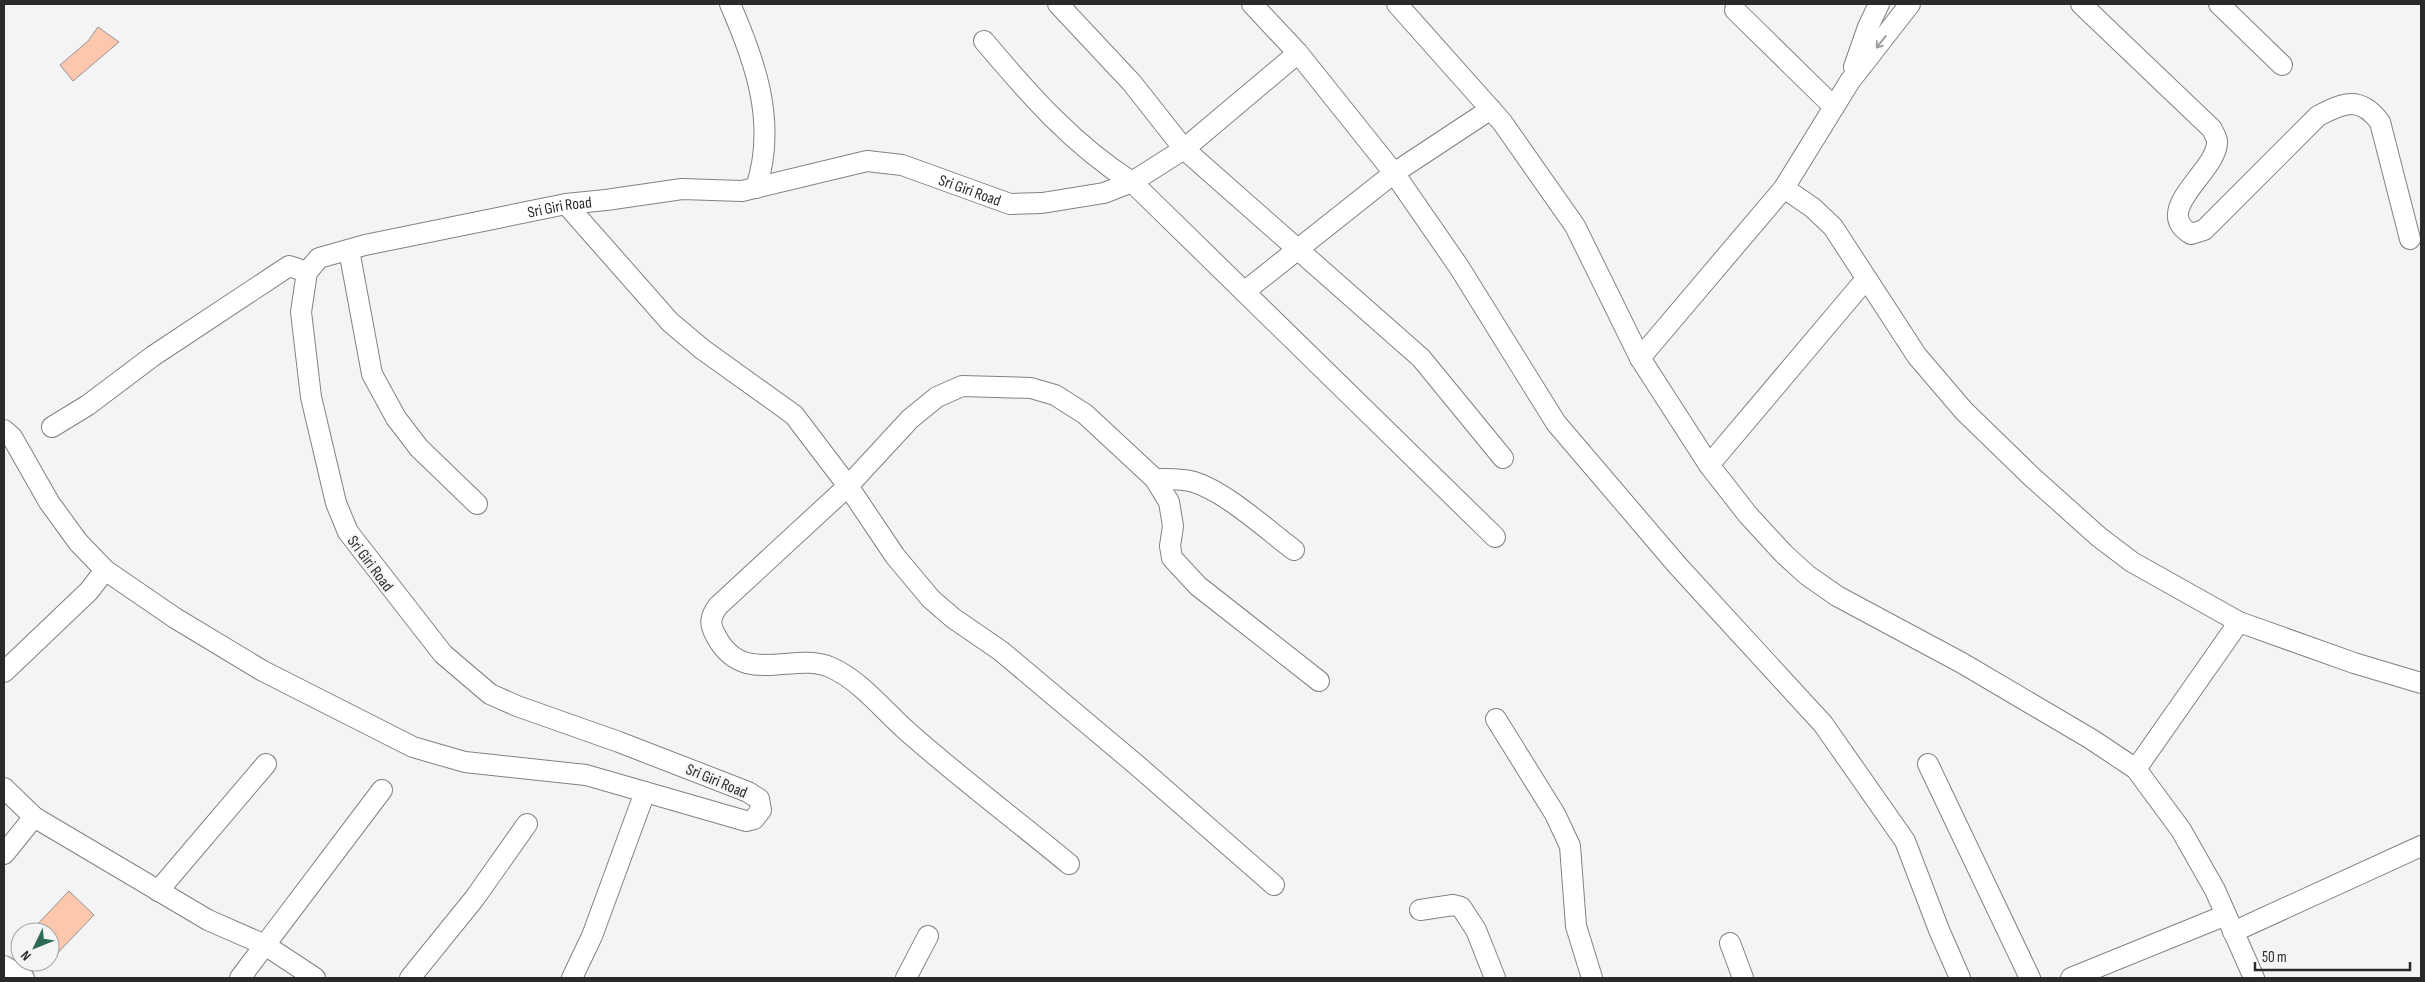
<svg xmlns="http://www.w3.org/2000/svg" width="2425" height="982" font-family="'Sofia Sans Condensed',sans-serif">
  <rect width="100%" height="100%" fill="#f4f4f6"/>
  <!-- building -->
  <g fill="#fdc7ae" stroke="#959493">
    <path d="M98 27 119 42 73 81 60 65 88 41Z"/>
    <path d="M69 891 94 915 50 961V932H30Z"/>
  </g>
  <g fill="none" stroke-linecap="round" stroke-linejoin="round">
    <!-- minor casing -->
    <g stroke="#828283" stroke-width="22">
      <g id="minor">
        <path d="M730 4C756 63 777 124 756 188"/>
        <path d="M1058 4 1132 83 1184 149 1421 358 1503 458"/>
        <path d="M1252 4 1298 53 1394 173 1459 267 1556 423 1678 566 1823 724 1905 841 1939 930 1960 978"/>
        <path d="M1397 4 1502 122 1575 226 1640 358 1709 465 1748 515 1784 554 1807 575 1837 596 1962 663 2091 739 2136 769 2181 830 2215 890 2254 978"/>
        <path d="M2081 4 2212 129C2214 134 2218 139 2217 143 2216 172 2151 210 2191 234L2204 230 2318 116C2345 102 2360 96 2380 122L2410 239"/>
        <path d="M2219 4 2282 65"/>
        <path d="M1735 10 1834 107"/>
        <path d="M984 41C1028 93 1073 145 1132 182L1495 537"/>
        <path d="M1854 67 1868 27 1879 4"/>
        <path d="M1784 188 1813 208 1833 227 1917 356 1964 411 2032 477 2099 537 2132 562 2239 622 2354 663 2421 683"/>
        <path d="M566 204 670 322 702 349 794 415 848 486 895 556 931 599 953 618 1001 651 1139 767 1274 885"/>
        <path d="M349 250 372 374 396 418 419 448 477 504"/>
        <path d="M1244 292 1394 173 1491 109"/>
        <path d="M1640 358 1784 188 1850 81 1910 4"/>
        <path d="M52 427 88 405 153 356 289 266 307 272"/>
        <path id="s1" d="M4 430 12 437 49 502 78 542 105 570 175 618 263 671 413 747 465 762 586 775 746 821 754 819 761 810 759 799 748 792 619 742 517 706 490 694 443 654 348 532 336 503 311 397 301 312 307 272 319 258 365 245 566 204 606 200 682 189 742 191 867 161 902 165 1010 204 1042 203 1104 193 1132 182 1184 149 1298 53"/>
        <path d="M1709 465 1866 279"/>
        <path d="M1155 479C1168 479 1182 478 1194 482 1226 492 1266 529 1294 550"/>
        <path d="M4 672 89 591 105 570"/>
        <path d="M1496 719 1555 814 1570 846 1576 926 1592 978"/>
        <path d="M1928 764 2030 978"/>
        <path d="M2136 769 2239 622"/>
        <path d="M4 788 34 817 208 920 265 945 315 978"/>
        <path d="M4 854 34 817"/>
        <path d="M1069 864C1016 820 960 778 908 732 883 710 860 680 830 667 793 651 743 688 716 636 709 624 710 617 718 606L848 486 910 419 937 397 962 386 1031 388 1055 395 1085 414 1155 479 1169 502 1173 526 1170 546 1172 558 1198 586 1319 681"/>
        <path d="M158 891 266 764"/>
        <path d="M1420 910 1453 905 1461 907 1476 930 1495 978"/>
        <path d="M2233 932 2421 846"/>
        <path d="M1730 943 1743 978"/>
        <path d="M4 966 24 978"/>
        <path d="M240 978 382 790"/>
        <path d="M410 978 474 899 527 824"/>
        <path d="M572 978 592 936 645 792"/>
        <path d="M906 978 928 936"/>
        <path d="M2071 978 2226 915"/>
      </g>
    </g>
    <!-- minor -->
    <use href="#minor" stroke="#fff" stroke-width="20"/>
  </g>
  <!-- one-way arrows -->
  <defs><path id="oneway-shaft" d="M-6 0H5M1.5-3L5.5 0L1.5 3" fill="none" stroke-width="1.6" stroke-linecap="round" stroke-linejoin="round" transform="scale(1.25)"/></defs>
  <use stroke="#9f9fa0" href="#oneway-shaft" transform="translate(1881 42) rotate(128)"/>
  <g text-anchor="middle" stroke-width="4.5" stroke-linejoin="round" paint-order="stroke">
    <!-- street labels -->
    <g font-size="16" fill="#2a2a2b" stroke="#f4f4f6">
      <text dy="6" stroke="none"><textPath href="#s1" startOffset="2359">Sri Giri Road</textPath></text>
      <text dy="6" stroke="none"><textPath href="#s1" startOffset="1939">Sri Giri Road</textPath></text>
      <text transform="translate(371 563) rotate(53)" y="6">Sri Giri Road</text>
      <text transform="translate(717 780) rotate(23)" y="6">Sri Giri Road</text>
    </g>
  </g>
  <!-- border -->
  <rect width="2425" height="982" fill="none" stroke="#2a2a2b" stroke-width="10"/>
  <!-- north arrow -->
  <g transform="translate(35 947) rotate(227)"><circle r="24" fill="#f4f4f6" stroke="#a3a3a5"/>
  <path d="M0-4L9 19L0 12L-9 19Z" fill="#2e6b57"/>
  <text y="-8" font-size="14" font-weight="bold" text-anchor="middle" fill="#2a2a2b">N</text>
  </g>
  <!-- scale -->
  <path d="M2255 962v8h155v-8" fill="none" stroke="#2a2a2b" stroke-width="2.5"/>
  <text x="2262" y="962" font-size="15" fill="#2a2a2b" stroke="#f4f4f6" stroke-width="4" paint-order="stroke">50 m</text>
</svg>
